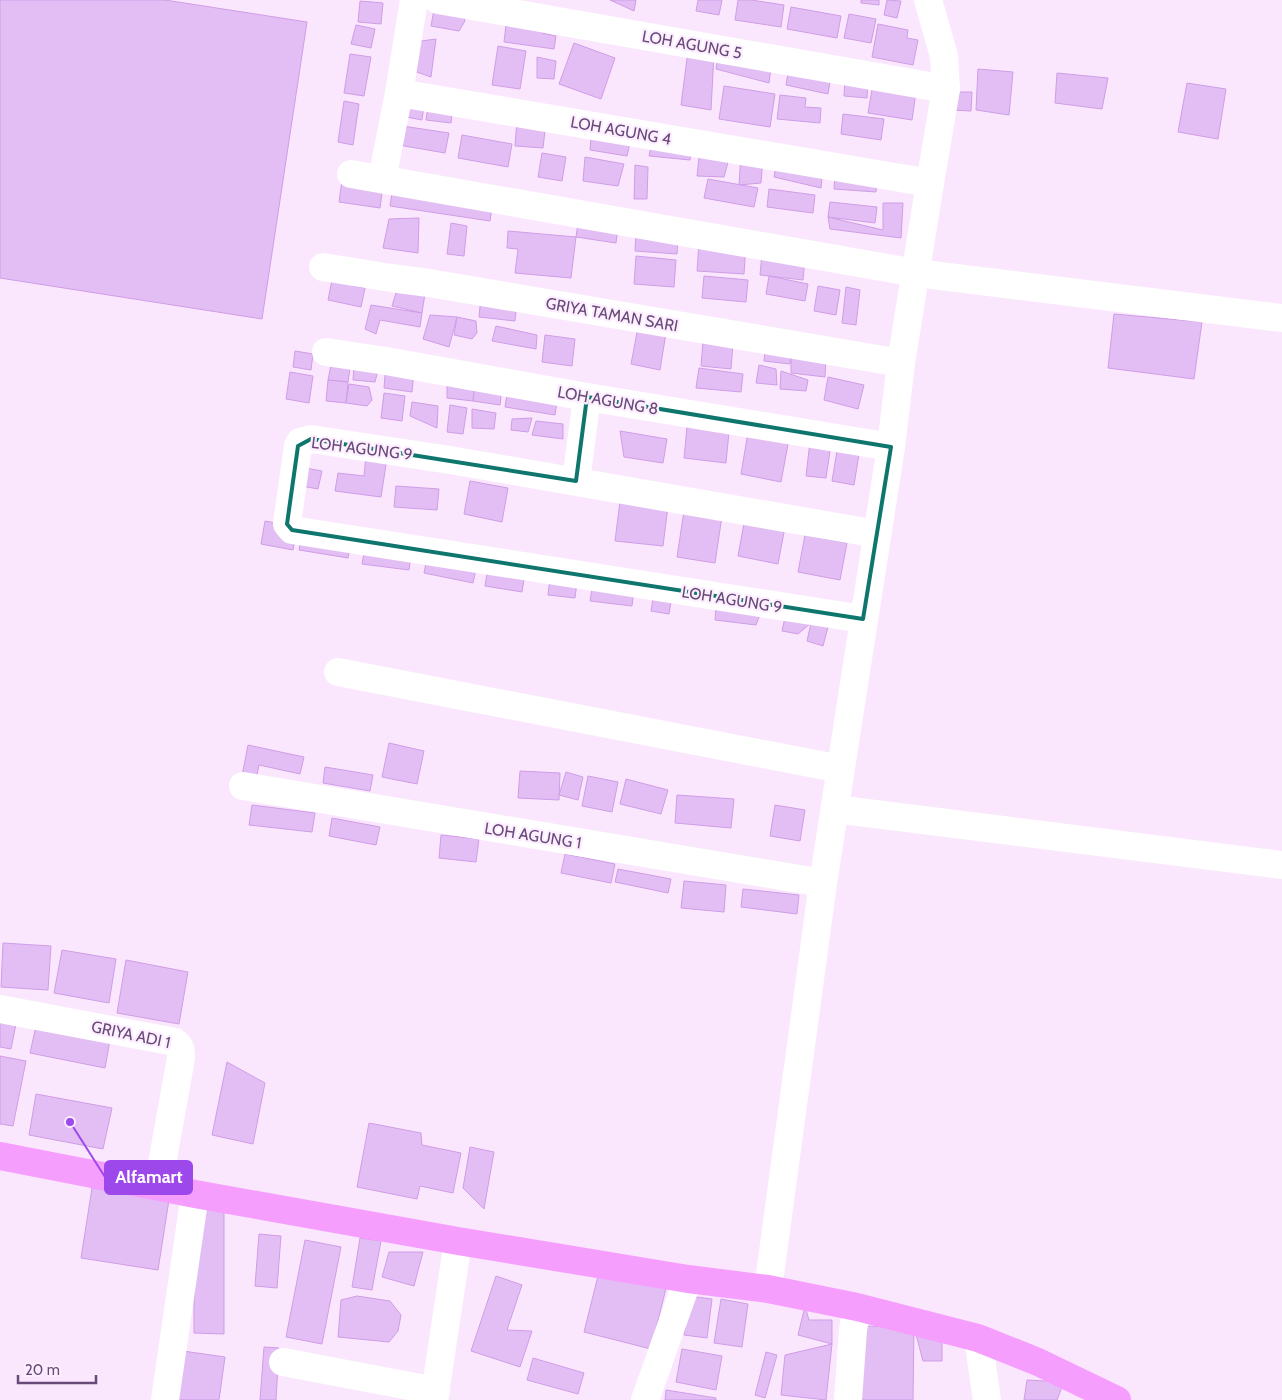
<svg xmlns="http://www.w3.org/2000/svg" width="1282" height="1400" font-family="Cabin,sans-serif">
  <rect width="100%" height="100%" fill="#fbe7fd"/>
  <!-- building -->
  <g fill="#e3bef4" stroke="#cf9de7">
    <path d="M0 0H165L307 22 262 319 0 278Z"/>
    <path d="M610 0H636L634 11Z"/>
    <path d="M698 0H722L719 15 696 11Z"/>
    <path d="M738 0H751L784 5 781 27 735 20Z"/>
    <path d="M861 0H879V5L861 3Z"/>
    <path d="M887 0 901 1 897 18 884 15Z"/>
    <path d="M360 1 383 3 381 24 358 22Z"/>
    <path d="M435 4 462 9 465 21 459 31 431 26Z"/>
    <path d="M791 7 841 16 837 38 787 29Z"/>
    <path d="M849 14 876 19 871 43 844 38Z"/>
    <path d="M878 24 908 30 907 38 918 40 913 65 872 57Z"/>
    <path d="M356 25 375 29 371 48 351 44Z"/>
    <path d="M506 25H543L542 33 556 36 554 49 504 42Z"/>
    <path d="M436 39 431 77 408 69 414 42Z"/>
    <path d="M574 43 615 58 601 99 559 84Z"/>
    <path d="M498 46 526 51 520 89 492 85Z"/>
    <path d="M719 50 772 60 769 83 716 69Z"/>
    <path d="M688 51 714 54 711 110 681 105Z"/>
    <path d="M350 54 371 57 364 96 344 93Z"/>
    <path d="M537 57 556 61 554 79 537 78Z"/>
    <path d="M789 67 831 75 828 94 786 85Z"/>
    <path d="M978 69 1013 72 1009 115 976 110Z"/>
    <path d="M1057 73 1108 78 1102 109 1055 103Z"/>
    <path d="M845 77 868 79 867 98 844 96Z"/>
    <path d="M874 78 917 85 912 120 868 113Z"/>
    <path d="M1187 83 1226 89 1218 139 1178 132Z"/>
    <path d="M724 86 775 94 770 127 719 119Z"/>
    <path d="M951 92H972L971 111 952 110Z"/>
    <path d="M780 95 806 98 805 107 821 108 820 123 777 119Z"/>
    <path d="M425 98 422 120 406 117 409 100Z"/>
    <path d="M429 100 453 103 451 123 426 120Z"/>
    <path d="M344 101 359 104 353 145 338 142Z"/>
    <path d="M843 114 884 119 881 140 841 134Z"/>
    <path d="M517 120 546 122 543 148 515 146Z"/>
    <path d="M396 125 449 133 445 153 393 144Z"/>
    <path d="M592 127 632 134 627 156 590 150Z"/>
    <path d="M462 135 512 144 508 167 458 158Z"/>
    <path d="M653 136 692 143 690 160 649 156Z"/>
    <path d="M700 149 730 155 724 177 697 176Z"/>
    <path d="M542 153 566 157 562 181 538 177Z"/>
    <path d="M741 153 763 157 761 183 739 185Z"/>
    <path d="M585 157 624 164 618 186 583 181Z"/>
    <path d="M777 157 823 167 821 188 774 177Z"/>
    <path d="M635 165 648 167 647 199H634Z"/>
    <path d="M835 174 877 176 876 192 834 189Z"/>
    <path d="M708 179 758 188 754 207 704 198Z"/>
    <path d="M342 180 383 186 380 208 339 202Z"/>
    <path d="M393 186 493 201 490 221 390 206Z"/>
    <path d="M769 189 815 195 813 213 767 207Z"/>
    <path d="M830 202 877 207 875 223 828 217Z"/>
    <path d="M883 203H903L901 238 830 229 828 217 883 230Z"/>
    <path d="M579 216 619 222 616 243 576 237Z"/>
    <path d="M419 218 418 253 383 248 389 219Z"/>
    <path d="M451 223 467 226 464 256 447 254Z"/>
    <path d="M508 231 576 237 571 278 515 273 518 249 507 248Z"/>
    <path d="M636 233 678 236 677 254 635 251Z"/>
    <path d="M699 242 746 245 744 274 697 271Z"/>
    <path d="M762 253 805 258 803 280 760 275Z"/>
    <path d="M636 256 676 260 674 287 634 284Z"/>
    <path d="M334 270 354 286 365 288 361 307 328 300Z"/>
    <path d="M704 276 748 280 746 302 702 298Z"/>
    <path d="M769 276 808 284 805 301 766 294Z"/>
    <path d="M399 283 426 287 422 313 392 306Z"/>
    <path d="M818 286 840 290 836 315 814 311Z"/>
    <path d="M846 287 860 290 856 325 842 323Z"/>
    <path d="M481 297 517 301 515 321 479 317Z"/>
    <path d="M371 305 422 313 420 327 380 320 376 334 365 329Z"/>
    <path d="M1114 314 1202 322 1194 379 1108 368Z"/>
    <path d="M430 315 457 317 449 347 423 339Z"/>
    <path d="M457 317 476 321 477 333 472 339 454 335Z"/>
    <path d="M639 322 667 327 660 370 631 364Z"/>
    <path d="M496 326 537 335 536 349 492 341Z"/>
    <path d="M545 335 575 339 572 366 542 362Z"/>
    <path d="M766 340 791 347 790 364 764 361Z"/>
    <path d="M703 341 733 343 731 369 701 366Z"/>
    <path d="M791 347 826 354 825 377 791 373Z"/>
    <path d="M295 351 313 354 311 370 293 367Z"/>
    <path d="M332 360 351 362 348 382 328 380Z"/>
    <path d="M386 363 414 371 412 392 384 388Z"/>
    <path d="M354 365 378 370 375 382 353 380Z"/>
    <path d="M759 365 776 369 777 385 756 383Z"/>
    <path d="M699 368 743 374 741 392 696 388Z"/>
    <path d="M781 371 808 380 806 391 780 389Z"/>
    <path d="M290 372 313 376 309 403 286 399Z"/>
    <path d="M828 377 864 385 858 409 824 400Z"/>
    <path d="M328 380 348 382 346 403 326 401Z"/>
    <path d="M447 382 475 383 473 401 447 398Z"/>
    <path d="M475 383 502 387 500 405 473 401Z"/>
    <path d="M349 384 369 387 372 400 367 406 346 403Z"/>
    <path d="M508 388 557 402 555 415 505 407Z"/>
    <path d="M384 393 405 396 402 421 381 418Z"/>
    <path d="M412 402 438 406 437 428 410 416Z"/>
    <path d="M450 405 467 408 463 434 447 432Z"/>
    <path d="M472 409 496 413 494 429 472 428Z"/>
    <path d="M532 418 528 432 511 430 512 419Z"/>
    <path d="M536 421 563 424V439L532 435Z"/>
    <path d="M687 427 729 432 726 463 684 458Z"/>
    <path d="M620 431 667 439 663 463 624 457Z"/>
    <path d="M748 432 789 439 781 482 741 474Z"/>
    <path d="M810 441 831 444 826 478 806 476Z"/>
    <path d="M838 445 860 448 854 485 832 481Z"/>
    <path d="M366 455 387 458 381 497 335 491 338 473 364 476Z"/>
    <path d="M300 467 322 471 318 489 296 485Z"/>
    <path d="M470 481 508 488 502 522 464 514Z"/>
    <path d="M396 486 439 489 437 510 394 507Z"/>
    <path d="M620 501 668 506 663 546 615 541Z"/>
    <path d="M684 511 722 516 715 563 677 557Z"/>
    <path d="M745 518 785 527 778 564 738 556Z"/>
    <path d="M265 521 286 525 295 539 293 550 261 544Z"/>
    <path d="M805 535 847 543 840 580 798 572Z"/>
    <path d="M301 538 350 547 348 558 299 550Z"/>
    <path d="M365 548 411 555 409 570 362 564Z"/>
    <path d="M427 558 476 569 473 583 424 573Z"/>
    <path d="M488 567 525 573 522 592 485 586Z"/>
    <path d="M550 578 577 582 575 598 548 595Z"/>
    <path d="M593 583 634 589 632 606 590 601Z"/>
    <path d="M654 592 672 595 669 614 651 611Z"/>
    <path d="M716 607 761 612 756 625 715 620Z"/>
    <path d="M785 617 811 623 798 634 782 631Z"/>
    <path d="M811 623 828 627 823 646 807 641Z"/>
    <path d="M389 743 424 751 417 784 382 777Z"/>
    <path d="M248 745 304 757 300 774 259 765 256 779 242 776Z"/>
    <path d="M325 767 373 775 370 791 323 783Z"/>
    <path d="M520 771 560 773 559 800 518 798Z"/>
    <path d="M566 772 583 777 578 800 559 795Z"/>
    <path d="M588 776 618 782 612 812 582 806Z"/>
    <path d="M626 779 668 790 661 814 620 804Z"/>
    <path d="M677 795 734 799 731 828 675 823Z"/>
    <path d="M252 805 315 813 312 832 249 825Z"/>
    <path d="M775 805 805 810 800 841 770 836Z"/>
    <path d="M332 818 380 827 376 845 329 836Z"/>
    <path d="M441 835 479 839 476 862 439 858Z"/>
    <path d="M565 854 615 864 611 883 561 873Z"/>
    <path d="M618 869 671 879 668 893 615 882Z"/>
    <path d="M684 881 726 885 724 912 681 908Z"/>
    <path d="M743 889 799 895 797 914 741 907Z"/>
    <path d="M3 943 51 946 48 990 1 987Z"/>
    <path d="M62 950 116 959 109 1003 54 993Z"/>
    <path d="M126 960 188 972 179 1024 117 1013Z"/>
    <path d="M0 1021 16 1024 11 1049 0 1047Z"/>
    <path d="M36 1026 110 1040 105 1068 30 1053Z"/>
    <path d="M0 1056 26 1061 13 1126 0 1124Z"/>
    <path d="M227 1062 265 1083 253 1144 212 1135Z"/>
    <path d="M36 1094 112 1108 103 1149 29 1135Z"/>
    <path d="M369 1123 421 1133 422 1145 461 1153 453 1193 420 1186 417 1199 357 1187Z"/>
    <path d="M470 1147 494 1152 484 1209 463 1188Z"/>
    <path d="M92 1188 169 1200 158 1270 81 1258Z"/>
    <path d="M194 1210H224V1334L194 1333Z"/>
    <path d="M259 1234 281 1236 277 1288 255 1286Z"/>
    <path d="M360 1238 381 1241 372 1290 352 1287Z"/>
    <path d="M305 1240 341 1247 322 1344 286 1337Z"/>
    <path d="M389 1252H423L414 1286 382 1277Z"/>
    <path d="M599 1272 666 1288 651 1349 584 1332Z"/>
    <path d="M496 1276 522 1285 507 1330 532 1331 520 1367 471 1351Z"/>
    <path d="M357 1296 390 1301 401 1315 398 1331 389 1342 338 1337 341 1300Z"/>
    <path d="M689 1296 712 1299 707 1338 684 1335Z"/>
    <path d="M721 1299 748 1304 742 1347 714 1343Z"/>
    <path d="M805 1306 809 1320H832V1344L798 1335Z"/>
    <path d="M860 1326 914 1327 913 1400H860Z"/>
    <path d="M914 1327 942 1337V1361H923Z"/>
    <path d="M832 1344 826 1400 781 1395 785 1355Z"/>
    <path d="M264 1347 279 1348 276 1400H260Z"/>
    <path d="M682 1349 722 1356 716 1390 676 1382Z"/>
    <path d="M183 1351 225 1357 219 1400H177Z"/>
    <path d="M766 1352 777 1355 765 1398 755 1395Z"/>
    <path d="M533 1358 584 1373 578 1394 527 1380Z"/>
    <path d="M1027 1380 1064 1382 1057 1400H1024Z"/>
    <path d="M666 1390 716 1398V1400H665Z"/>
  </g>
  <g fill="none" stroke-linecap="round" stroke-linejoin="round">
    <!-- minor -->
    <g stroke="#fff" stroke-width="28">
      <path d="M438 0 946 89"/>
      <path d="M399 93 414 0"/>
      <path d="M351 174 916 273 1282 318"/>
      <path d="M382 179 399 93 930 183"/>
      <path d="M323 267 391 278 429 283 901 363"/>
      <path d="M326 352 386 361 587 397 891 447"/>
      <path d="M576 481 587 397"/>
      <path d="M863 619 292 530 287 524 298 446 300 442 311 439 450 460 877 534"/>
      <path d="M338 672 841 769"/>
      <path d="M243 786 823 883"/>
      <path d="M835 809 1282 865"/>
      <path d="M0 1009 175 1042C181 1047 181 1050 181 1058L158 1186"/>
      <path d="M768 1289 823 883 891 447 901 363 930 183 946 89 944 56 928 0"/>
      <path d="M978 1338 987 1400"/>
      <path d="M283 1362 436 1391"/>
      <path d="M165 1400 195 1194"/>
      <path d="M434 1400 458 1241"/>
      <path d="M645 1400 688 1279"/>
      <path d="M848 1400 853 1330 857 1307"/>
    </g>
    <!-- major -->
    <path stroke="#f69efe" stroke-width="28" d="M0 1156 195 1194 458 1241 688 1279 768 1289 857 1307 978 1338 1038 1362 1117 1400"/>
  </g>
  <!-- marked area -->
  <path fill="none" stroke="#0f766e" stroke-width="4" stroke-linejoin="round" d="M587 397 891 447 863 619 292 530 287 524 298 446 311 439 576 481Z"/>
  <g text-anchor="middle" stroke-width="4.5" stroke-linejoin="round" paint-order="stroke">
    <!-- street labels -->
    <g font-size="16" fill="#684a79" stroke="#fdeeff">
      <text transform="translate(692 44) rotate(10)" y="6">LOH AGUNG 5</text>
      <text transform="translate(621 130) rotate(10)" y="6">LOH AGUNG 4</text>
      <text transform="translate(612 314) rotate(10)" y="6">GRIYA TAMAN SARI</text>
      <text transform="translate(608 400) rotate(10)" y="6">LOH AGUNG 8</text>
      <text transform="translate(362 448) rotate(7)" y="6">LOH AGUNG 9</text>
      <text transform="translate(732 599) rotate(9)" y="6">LOH AGUNG 9</text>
      <text transform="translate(533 835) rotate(9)" y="6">LOH AGUNG 1</text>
      <text transform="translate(131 1034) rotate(12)" y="6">GRIYA ADI 1</text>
    </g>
  </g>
  <!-- callouts -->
  <path fill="none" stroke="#9d48eb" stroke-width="2" d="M70 1122L105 1177"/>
  <circle fill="#9d48eb" stroke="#fdeeff" stroke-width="2" cx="70" cy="1122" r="5"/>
  <rect fill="#9d48eb" stroke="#9d48eb" stroke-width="2" x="105" y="1161" width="87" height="33" rx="5"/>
  <g font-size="18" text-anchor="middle" font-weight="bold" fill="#fff">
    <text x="149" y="1183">Alfamart</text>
  </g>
  <!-- scale -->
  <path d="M18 1375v8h78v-8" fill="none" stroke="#684a79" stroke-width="2.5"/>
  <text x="25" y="1375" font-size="15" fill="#684a79" stroke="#fdeeff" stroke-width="4" paint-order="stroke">20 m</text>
</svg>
